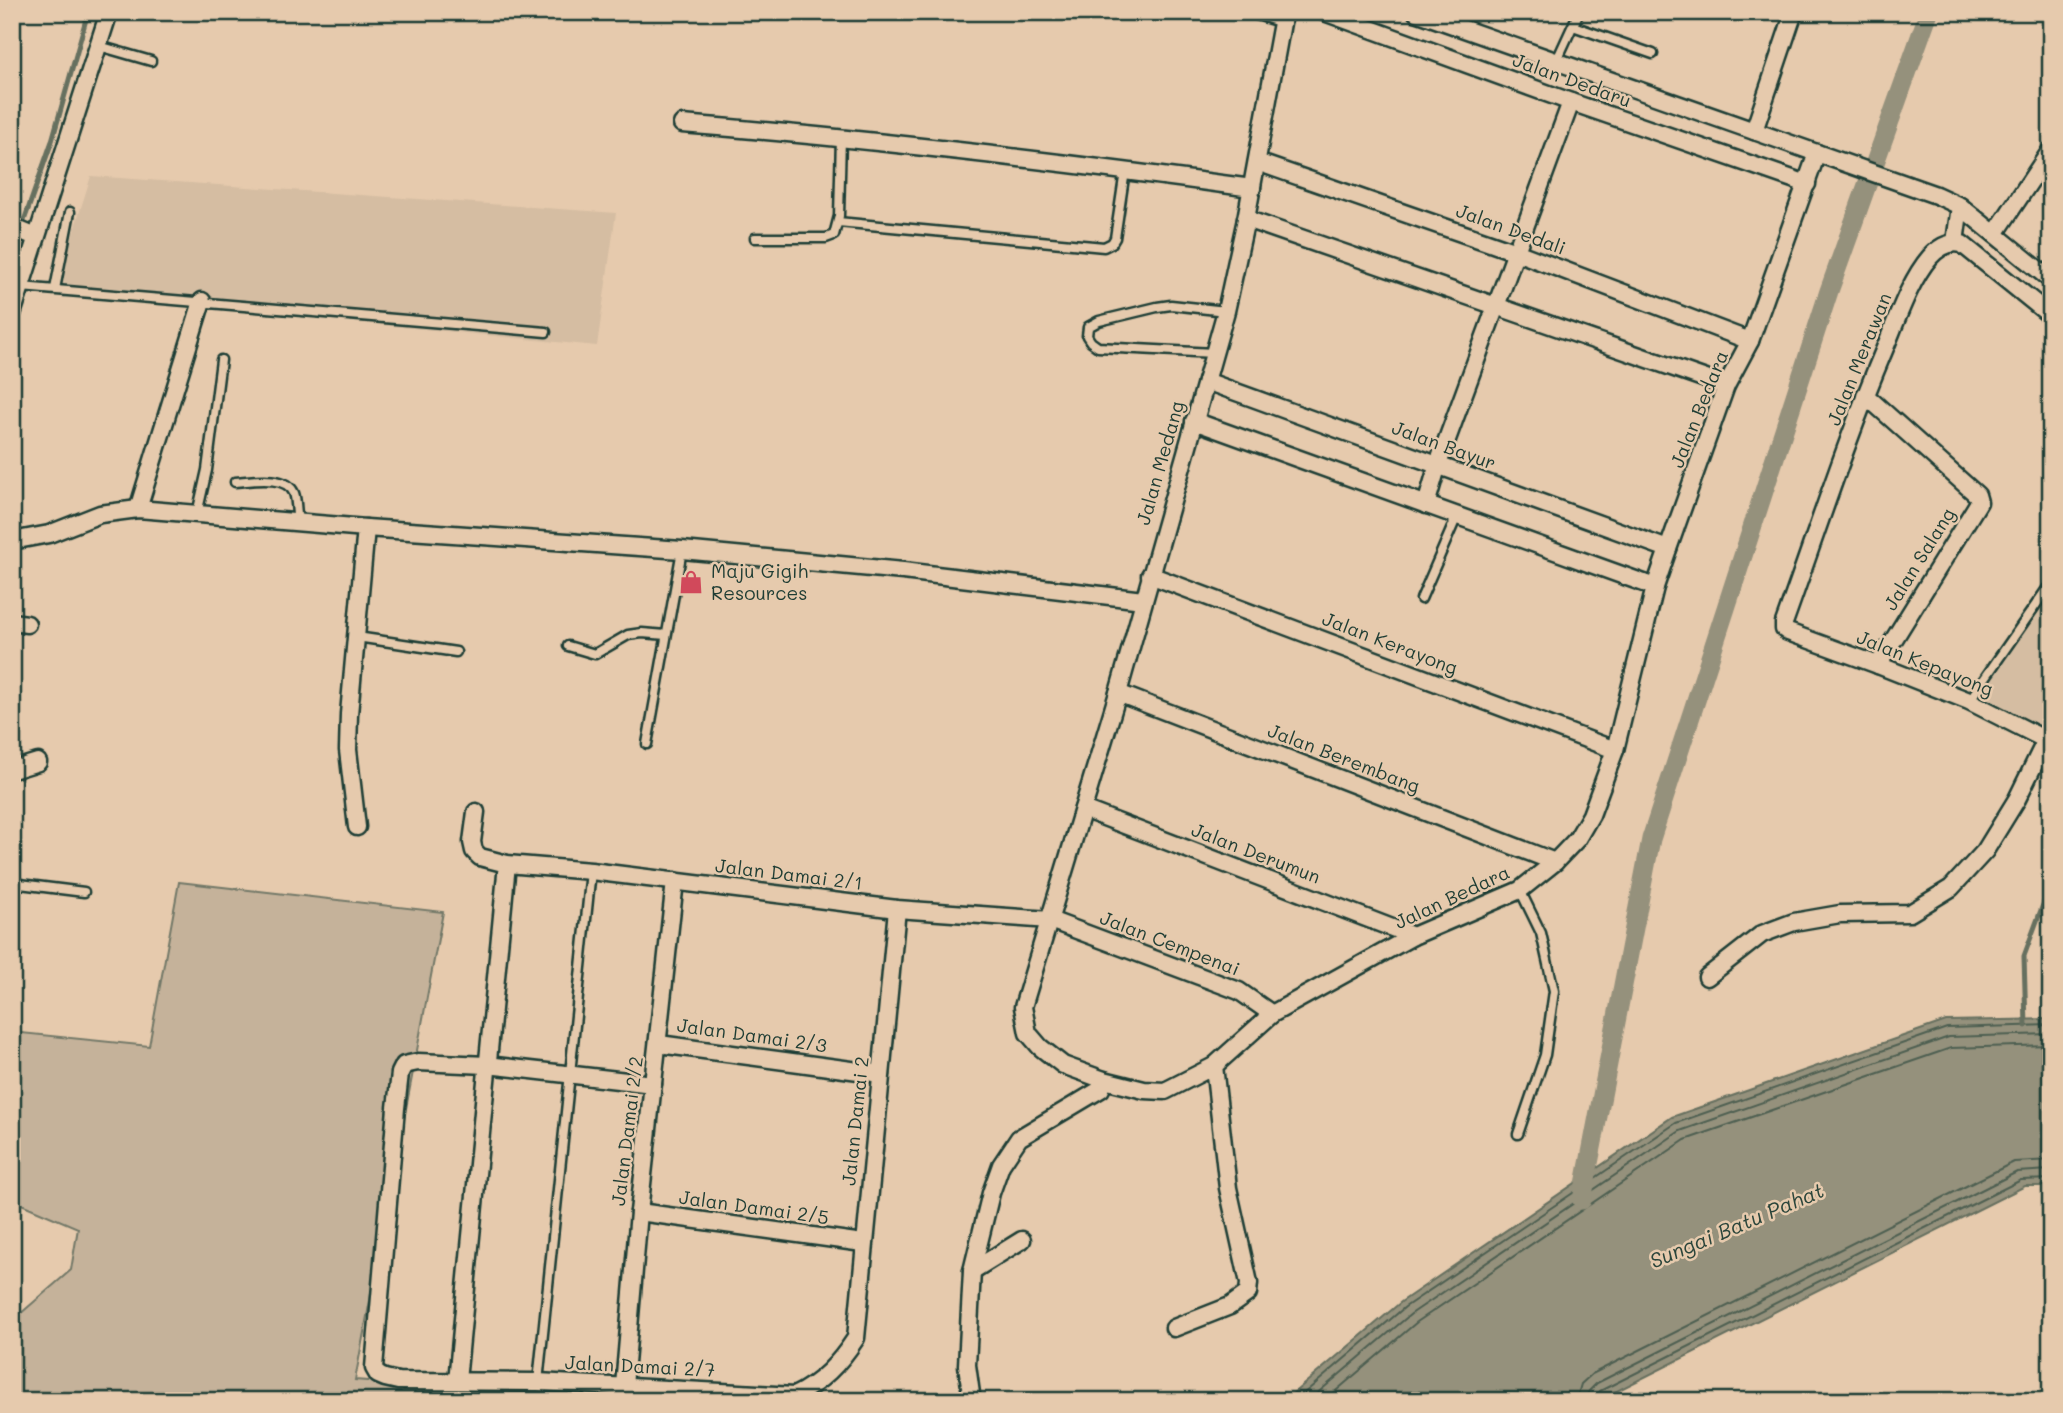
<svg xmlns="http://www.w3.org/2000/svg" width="2063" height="1413" font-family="Mali,sans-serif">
  <rect width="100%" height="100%" fill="#e6caad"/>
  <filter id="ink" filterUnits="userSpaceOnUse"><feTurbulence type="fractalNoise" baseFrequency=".0143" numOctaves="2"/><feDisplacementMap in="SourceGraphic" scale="14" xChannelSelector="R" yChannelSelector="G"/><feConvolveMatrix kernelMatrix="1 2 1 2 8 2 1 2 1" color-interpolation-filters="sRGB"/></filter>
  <g filter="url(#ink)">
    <!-- built -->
    <g fill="#d5bda2">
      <path d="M91 176 616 213 597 346 54 293Z"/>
      <path d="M2051 573V744L1961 705Z"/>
    </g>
    <!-- green -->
    <path fill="#c5b29a" stroke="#727867" stroke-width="2" d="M179 882 443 912 355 1380 634 1401H12V1321L71 1270 78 1228 12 1200V1032L149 1046Z"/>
    <!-- water -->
    <path fill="#95917c" stroke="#666f5f" stroke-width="2" d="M2051 1019V1186H2025L1597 1401H1284L1401 1302 1672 1117 1946 1021Z"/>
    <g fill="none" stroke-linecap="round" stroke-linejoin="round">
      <!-- shore -->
      <g stroke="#4e5f51" stroke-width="2">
        <path d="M1295 1401 1405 1307 1676 1123 1947 1028 2051 1025"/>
        <path d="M1308 1401 1411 1314 1680 1131 1949 1037 2051 1034"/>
        <path d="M1324 1401 1417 1322 1685 1140 1951 1048 2051 1045"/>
        <path d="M1576 1401 1581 1384 1592 1374 2014 1162 2051 1160"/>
        <path d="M1587 1401 1589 1391 1597 1383 2017 1172 2051 1170"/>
        <path d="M1596 1401 1597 1395 1600 1391 2021 1180 2051 1179"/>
      </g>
      <!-- stream -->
      <g stroke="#666f5f" stroke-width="5">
        <path d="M12 255 52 141 88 12"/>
        <path d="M2026 1026 2024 956 2051 883"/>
      </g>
      <!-- canal -->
      <path stroke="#95917c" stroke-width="19" d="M1582 1200 1651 839 1829 291 1929 12"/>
      <!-- service casing -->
      <g stroke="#1f3d34" stroke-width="13">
        <g id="service">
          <path d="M1247 12 1283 23"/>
          <path d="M1573 26 1653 54"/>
          <path d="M99 46 151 61"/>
          <path d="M1556 62 1579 12"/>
          <path d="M838 222 1104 247 1112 243 1115 238 1125 171"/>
          <path d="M755 238H826L834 235 839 216 841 137"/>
          <path d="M12 283 21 287 546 332"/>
          <path d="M55 289 70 212"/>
          <path d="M1214 353 1098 347 1091 342 1087 336 1088 327 1099 321 1157 307 1171 305 1226 311"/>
          <path d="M235 482C251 481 286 474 294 493 297 501 296 513 298 522"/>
          <path d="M197 514 207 470 221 360"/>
          <path d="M1421 599 1457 516"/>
          <path d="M357 637 456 652"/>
          <path d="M568 646 595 654 628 635 642 633 666 635"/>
          <path d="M1969 701 2051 583"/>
          <path d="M647 744 682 550"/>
          <path d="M12 883 84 892"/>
          <path d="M1518 1134 1545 1055 1554 991 1541 933 1520 890"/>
          <path d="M538 1382 591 871"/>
        </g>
      </g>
      <!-- minor casing -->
      <g stroke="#1f3d34" stroke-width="21">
        <g id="minor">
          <path d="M1284 12 1246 219 1226 311 1118 693 1023 1007 1028 1033 1040 1047 1063 1065 1104 1080 1144 1090 1165 1091 1214 1066 1272 1014 1413 936 1520 890 1555 862 1577 839 1591 815 1615 750 1655 587 1668 549 1726 386 1750 341 1817 153"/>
          <path d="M1324 12 1571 102 1807 184"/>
          <path d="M1416 12 1936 195 1960 206 2051 280"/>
          <path d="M682 124C873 139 1062 162 1252 188"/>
          <path d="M1754 131 1794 12"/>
          <path d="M1257 162 1516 252 1750 341"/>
          <path d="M1246 219 1726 386"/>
          <path d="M12 227 36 237"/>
          <path d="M1995 234 2051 150"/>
          <path d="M1955 242 1960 206"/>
          <path d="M12 314 109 12"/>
          <path d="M2051 316 1962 244C1950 241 1939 247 1930 257 1910 280 1897 319 1885 348 1847 438 1817 531 1784 623V629L1788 632 1878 665 1969 701 2046 740 2051 733"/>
          <path d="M1206 381 1668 549"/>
          <path d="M1865 395 1977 495 1979 502 1878 665"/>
          <path d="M1194 421 1655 587"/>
          <path d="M1426 505 1438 464 1571 102"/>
          <path d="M138 509 202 301"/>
          <path d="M12 541 49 534 100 514 138 509 366 528 682 550 903 571 1143 600"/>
          <path d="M1150 575 1615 750"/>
          <path d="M12 622 27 624"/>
          <path d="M1118 693 1555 862"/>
          <path d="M12 770 38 762"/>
          <path d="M1083 809 1413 936"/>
          <path d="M476 812 472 842 474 851 480 857 507 864 591 871 897 909 1050 920 1239 991 1272 1014"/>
          <path d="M357 827 348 750 349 714 366 528"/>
          <path d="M1707 977 1762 934 1794 922 1840 914 1910 913 1951 888 1985 851 2017 799 2046 740"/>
          <path d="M659 1044 881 1074"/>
          <path d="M653 1084 487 1065 418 1062 404 1065 400 1073 396 1108 374 1368 378 1375 385 1378 398 1381 538 1382 794 1396C822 1382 839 1364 856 1338L897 909"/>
          <path d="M639 1212 863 1243"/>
          <path d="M972 1271 1022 1240"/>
          <path d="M1174 1328 1230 1306 1248 1293 1249 1283 1228 1188 1214 1066"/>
          <path d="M457 1381 507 864"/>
          <path d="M624 1386 639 1212 675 881"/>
          <path d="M972 1401 967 1365 972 1271 991 1193 1001 1165 1019 1138 1101 1089 1104 1080"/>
        </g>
      </g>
      <!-- service -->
      <use href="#service" stroke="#e6caad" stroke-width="8"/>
      <!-- minor -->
      <use href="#minor" stroke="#e6caad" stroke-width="16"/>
    </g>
  </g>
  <!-- icons -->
  <defs>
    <g id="shop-bare" transform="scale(1.89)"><path d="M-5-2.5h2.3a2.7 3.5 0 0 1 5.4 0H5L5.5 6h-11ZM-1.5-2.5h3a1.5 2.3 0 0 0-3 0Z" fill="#d1495b" stroke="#e6caad" stroke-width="2.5" paint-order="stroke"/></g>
  </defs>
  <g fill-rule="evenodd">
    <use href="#shop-bare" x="691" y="582"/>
  </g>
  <g text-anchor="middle" stroke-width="5" stroke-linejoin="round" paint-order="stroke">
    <!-- street labels -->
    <g font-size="19" fill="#1f3d34" stroke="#e6caad">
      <text transform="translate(1572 80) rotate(20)" y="7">Jalan Dedaru</text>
      <text transform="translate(1511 229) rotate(20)" y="7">Jalan Dedali</text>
      <text transform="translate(1859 359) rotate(-68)" y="7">Jalan Merawan</text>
      <text transform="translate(1699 409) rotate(-68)" y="7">Jalan Bedara</text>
      <text transform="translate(1444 445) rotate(20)" y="7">Jalan Bayur</text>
      <text transform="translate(1160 463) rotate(-74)" y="7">Jalan Medang</text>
      <text transform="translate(1919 559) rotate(-58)" y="7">Jalan Salang</text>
      <text transform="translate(1390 643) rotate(21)" y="7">Jalan Kerayong</text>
      <text transform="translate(1925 663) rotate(22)" y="7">Jalan Kepayong</text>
      <text transform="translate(1344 758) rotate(21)" y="7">Jalan Berembang</text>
      <text transform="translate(1256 853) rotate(21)" y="7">Jalan Derumun</text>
      <text transform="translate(789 874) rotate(7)" y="7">Jalan Damai 2/1</text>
      <text transform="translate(1452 897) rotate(-25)" y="7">Jalan Bedara</text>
      <text transform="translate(1170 943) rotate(21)" y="7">Jalan Cempenai</text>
      <text transform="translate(752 1035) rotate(8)" y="7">Jalan Damai 2/3</text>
      <text transform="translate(855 1121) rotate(-84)" y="7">Jalan Damai 2</text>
      <text transform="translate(627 1131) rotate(-83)" y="7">Jalan Damai 2/2</text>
      <text transform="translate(754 1207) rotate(8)" y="7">Jalan Damai 2/5</text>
      <text transform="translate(640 1366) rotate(3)" y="7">Jalan Damai 2/7</text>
    </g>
    <!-- poi labels -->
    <g font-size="19" fill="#1f3d34" stroke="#e6caad" text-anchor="start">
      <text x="711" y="578">Maju Gigih<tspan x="711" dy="22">Resources</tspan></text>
    </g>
    <!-- water labels -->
    <g font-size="21" font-style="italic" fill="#2b453b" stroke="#e6caad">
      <text transform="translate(1737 1226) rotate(-23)" y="7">Sungai Batu Pahat</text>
    </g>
  </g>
  <!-- margin -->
  <rect width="2063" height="1413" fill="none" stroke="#e6caad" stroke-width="42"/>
  <rect x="21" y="21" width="2021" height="1371" fill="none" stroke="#1f3d34" stroke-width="2.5" filter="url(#ink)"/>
</svg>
